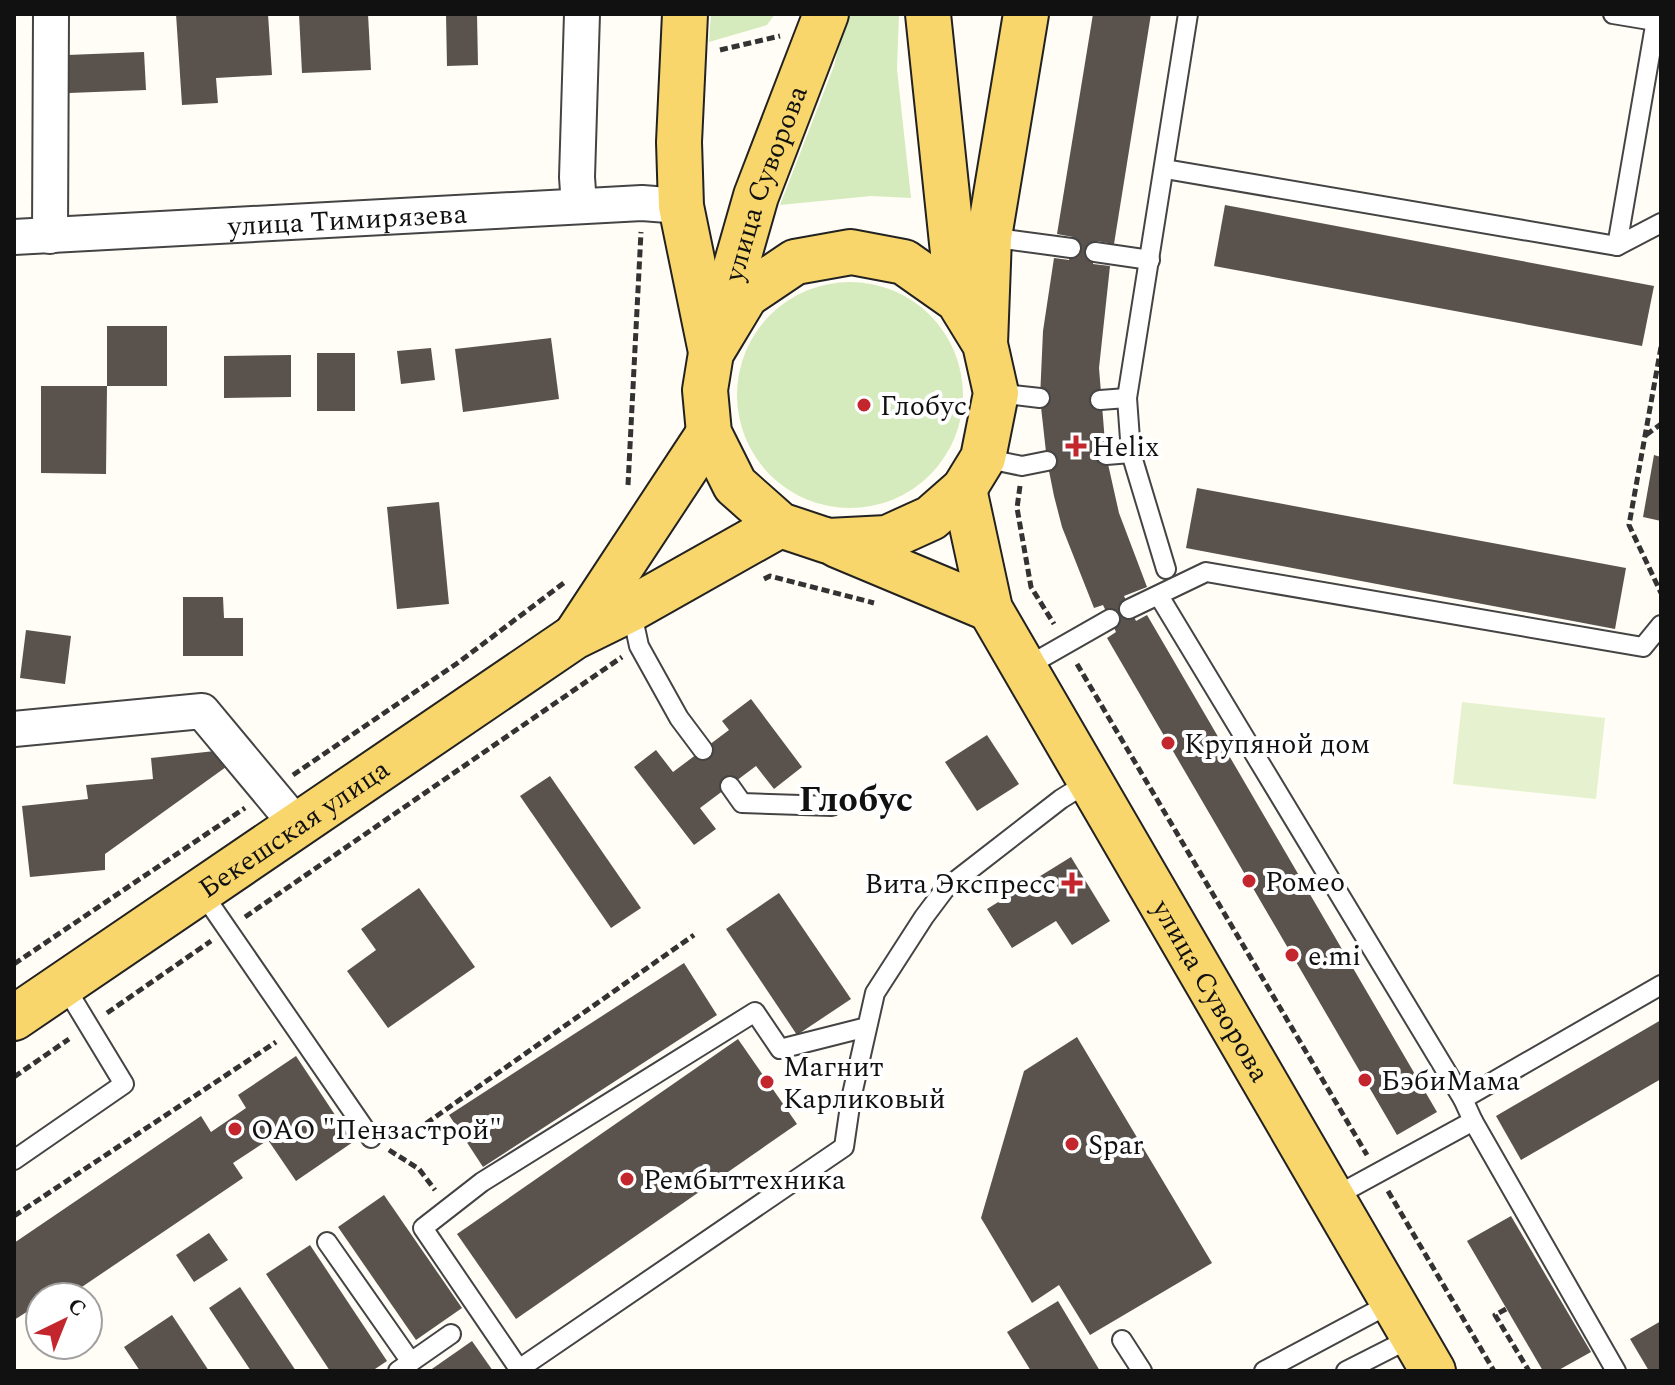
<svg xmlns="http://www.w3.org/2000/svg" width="1675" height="1385" font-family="Spectral,serif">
  <rect width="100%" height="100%" fill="#fffdf5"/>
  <!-- green -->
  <g fill="#d5ebbd">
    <path d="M711 14H775L767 25 709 42Z"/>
    <path d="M847 14H899L897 69 911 198 871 196 780 205 834 66Z"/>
    <circle cx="850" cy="395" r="113"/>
  </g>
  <!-- pitch -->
  <path fill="#e6f2cf" d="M1462 702 1605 718 1596 799 1453 784Z"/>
  <!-- building -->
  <g fill="#5a524d">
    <path d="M176 14H268L272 75 216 78 218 103 182 105Z"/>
    <path d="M299 14H368L371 70 302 73Z"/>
    <path d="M446 14H477L478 65 447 66Z"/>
    <path d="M1093 14H1151L1114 244 1097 241 1093 264 1110 266 1099 368 1106 455 1119 513 1147 587 1124 596 1136 621 1147 615 1437 1112 1397 1135 1107 638 1116 632 1103 605 1094 608 1062 527 1054 496 1047 461 1040 398 1043 331 1054 258 1069 260 1073 237 1057 234Z"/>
    <path d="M144 52 146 90 69 93 67 55Z"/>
    <path d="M1225 205 1654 286 1642 346 1214 266Z"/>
    <rect x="107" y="326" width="60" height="60"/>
    <path d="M551 338 559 399 463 412 455 349Z"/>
    <path d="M431 348 435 380 401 384 397 351Z"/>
    <rect x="317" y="353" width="38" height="58"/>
    <path d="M291 355V397L224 398V356Z"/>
    <path d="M41 386H107L106 474 41 473Z"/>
    <path d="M1654 455 1661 457V521L1643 517Z"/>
    <path d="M1197 488 1626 568 1615 629 1186 548Z"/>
    <path d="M439 502 449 604 397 609 387 507Z"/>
    <path d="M183 597H223L224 618H243V656H183Z"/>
    <path d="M26 630 71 636 65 684 20 678Z"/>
    <path d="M751 699 802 767 774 789 756 766 700 808 716 829 694 845 634 767 656 750 673 772 729 730 722 721Z"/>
    <path d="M987 735 1019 784 977 811 945 762Z"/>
    <path d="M224 750 226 767 105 854V870L30 877 22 806 88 799 86 785 153 779 151 758Z"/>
    <path d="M550 776 641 908 611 928 520 796Z"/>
    <path d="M1071 857 1110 921 1072 945 1056 921 1012 948 987 909Z"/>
    <path d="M419 888 475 967 388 1028 347 971 376 950 361 929Z"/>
    <path d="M779 893 851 999 797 1035 726 929Z"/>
    <path d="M684 963 717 1015 483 1167 449 1115Z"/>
    <path d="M1661 1020V1079L1521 1160 1496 1116Z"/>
    <path d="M1077 1037 1212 1263 1090 1335 1059 1285 1032 1303 981 1218 1024 1071Z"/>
    <path d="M738 1039 797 1124 516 1319 457 1234Z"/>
    <path d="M296 1056 353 1142 296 1181 268 1140 233 1163 243 1178 67 1297H40V1318L33 1308 14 1320V1243L201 1116 211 1132 246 1108 238 1095Z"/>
    <path d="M384 1195 462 1308 416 1340 338 1227Z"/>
    <path d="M1511 1216 1591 1352 1557 1371H1543L1467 1241Z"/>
    <path d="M209 1233 228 1260 194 1282 176 1255Z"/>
    <path d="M310 1245 387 1361 372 1371H330L266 1274Z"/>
    <path d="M240 1287 296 1371H251L209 1308Z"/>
    <path d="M1058 1301 1100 1371H1031L1007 1332Z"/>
    <path d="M172 1315 209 1371H140L124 1347Z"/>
    <path d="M1661 1321V1371H1649L1630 1339Z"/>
    <path d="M472 1341 493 1371H429Z"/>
  </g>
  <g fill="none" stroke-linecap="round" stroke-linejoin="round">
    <!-- service casing -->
    <g stroke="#444" stroke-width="22">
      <g id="service">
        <path d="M1613 14 1655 21"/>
        <path d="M1165 169 1617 246 1661 223"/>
        <path d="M989 237 1071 248"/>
        <path d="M1617 246 1657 14"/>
        <path d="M1095 252 1150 260"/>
        <path d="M996 393 1040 398"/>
        <path d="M1100 400 1127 398"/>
        <path d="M1106 455 1131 453"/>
        <path d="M983 458 1022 466 1047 461"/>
        <path d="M1166 569 1131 453 1127 398 1188 14"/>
        <path d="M1159 596 1463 1099"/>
        <path d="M631 609 639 646 679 718 703 750"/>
        <path d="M1129 609 1206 572 1643 647 1661 625"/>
        <path d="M1024 668 1110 619"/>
        <path d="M730 786 742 803 832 806"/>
        <path d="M201 891 371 1138"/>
        <path d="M867 1027 780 1049 755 1012 482 1182 423 1228 519 1369 844 1147 851 1099 875 993 924 917 945 889 1061 799 1090 781"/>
        <path d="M1473 1121 1616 1371"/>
        <path d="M14 1160 124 1084 64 985"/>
        <path d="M1332 1198 1473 1121 1463 1099 1661 985"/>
        <path d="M327 1242 411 1362"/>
        <path d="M1122 1340 1142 1371"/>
        <path d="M398 1371 451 1334"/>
        <path d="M1264 1371 1393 1302"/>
        <path d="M1346 1371 1413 1337"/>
      </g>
    </g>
    <!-- minor casing -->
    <g stroke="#444" stroke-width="38">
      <g id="minor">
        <path d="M579 206 577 177 582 14"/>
        <path d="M50 236 51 14"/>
        <path id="s1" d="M14 237 642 203 681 206"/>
        <path d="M14 729 202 711 297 825"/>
      </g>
    </g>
    <!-- primary casing -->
    <g stroke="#222" stroke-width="48">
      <g id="primary">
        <path d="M685 14 679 142 681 206 710 347"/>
        <path d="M928 14 958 300"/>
        <path id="s2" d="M720 322 756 196 826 14"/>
        <path d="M985 344 958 300 904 262 851 252 795 262 746 295 711 353 705 390 709 433 735 485 780 525 828 541 887 538 931 518 964 489 983 458 996 393 985 344 989 237 1026 14"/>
        <path id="s3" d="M964 489 990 609 1433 1371"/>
        <path d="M837 545 990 609"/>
        <path d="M576 635 709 433"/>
        <path id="s4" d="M14 1018 574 637 631 609 780 525"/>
      </g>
    </g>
    <!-- path -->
    <g stroke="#333" stroke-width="5" stroke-dasharray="8 4" stroke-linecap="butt">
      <path d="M720 50 780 36"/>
      <path d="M1661 347 1629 525 1661 593"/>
      <path d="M1646 435 1661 424"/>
      <path d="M628 485 641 232"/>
      <path d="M1020 486 1017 508 1031 587 1054 624"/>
      <path d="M764 579 770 576 874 603"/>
      <path d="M1077 664 1367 1155"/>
      <path d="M293 775 459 662 565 582"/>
      <path d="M245 917 622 657"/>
      <path d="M14 964 245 808"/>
      <path d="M107 1013 211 941"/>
      <path d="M14 1077 69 1039"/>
      <path d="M392 1134 421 1127 694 935"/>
      <path d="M389 1150 419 1169 435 1190"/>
      <path d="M1388 1191 1494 1371"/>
      <path d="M14 1216 276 1042"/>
      <path d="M1506 1309 1495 1315 1529 1371"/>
    </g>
    <!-- service -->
    <use href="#service" stroke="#fff" stroke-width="18"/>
    <!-- minor -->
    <use href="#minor" stroke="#fff" stroke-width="34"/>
    <!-- primary -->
    <use href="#primary" stroke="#f9d66b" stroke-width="44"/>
  </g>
  <!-- markers -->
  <g fill="#c4262e" stroke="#fff" stroke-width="3">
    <circle cx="864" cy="405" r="8"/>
    <path d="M1072 434h8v8h8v8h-8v8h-8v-8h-8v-8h8z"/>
    <circle cx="1168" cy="743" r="8"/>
    <circle cx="1249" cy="881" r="8"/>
    <path d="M1068 871h8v8h8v8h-8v8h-8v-8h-8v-8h8z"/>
    <circle cx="1292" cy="955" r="8"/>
    <circle cx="1365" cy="1080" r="8"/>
    <circle cx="767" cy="1082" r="8"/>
    <circle cx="235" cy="1129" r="8"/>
    <circle cx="1072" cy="1144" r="8"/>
    <circle cx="627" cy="1179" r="8"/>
  </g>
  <g text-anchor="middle" stroke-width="8" stroke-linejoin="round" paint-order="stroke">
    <!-- street labels -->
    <g font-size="28" fill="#111" stroke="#fff">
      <text dy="10" stroke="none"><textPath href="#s2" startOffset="146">улица Суворова</textPath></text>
      <text dy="10" stroke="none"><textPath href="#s1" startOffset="334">улица Тимирязева</textPath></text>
      <text dy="10" stroke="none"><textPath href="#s4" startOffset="338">Бекешская улица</textPath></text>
      <text dy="10" stroke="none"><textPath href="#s3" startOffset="564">улица Суворова</textPath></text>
    </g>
    <!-- poi labels -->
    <g font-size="28" fill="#111" stroke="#fff" text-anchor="start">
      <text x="880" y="415">Глобус</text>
      <text x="1092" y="456">Helix</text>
      <text x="1184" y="753">Крупяной дом</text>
      <text x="1265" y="891">Ромео</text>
      <text x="1056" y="893" text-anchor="end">Вита Экспресс</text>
      <text x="1308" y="965">e.mi</text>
      <text x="783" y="1076">Магнит<tspan x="783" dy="32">Карликовый</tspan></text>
      <text x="1381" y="1090">БэбиМама</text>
      <text x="251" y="1139">ОАО "Пензастрой"</text>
      <text x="1088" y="1154">Spar</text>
      <text x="643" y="1189">Рембыттехника</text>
    </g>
    <!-- district labels -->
    <g font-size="36" font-weight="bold" fill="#111" stroke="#fff">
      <text x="856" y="811">Глобус</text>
    </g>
  </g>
  <!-- border -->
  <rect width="1675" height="1385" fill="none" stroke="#111111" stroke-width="32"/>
  <!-- north arrow -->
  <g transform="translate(64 1321) rotate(43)"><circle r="38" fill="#ffffff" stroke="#a0a0a0" stroke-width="2"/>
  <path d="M0-6L14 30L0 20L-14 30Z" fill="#c4262e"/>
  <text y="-12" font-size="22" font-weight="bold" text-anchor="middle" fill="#111111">С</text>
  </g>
</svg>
